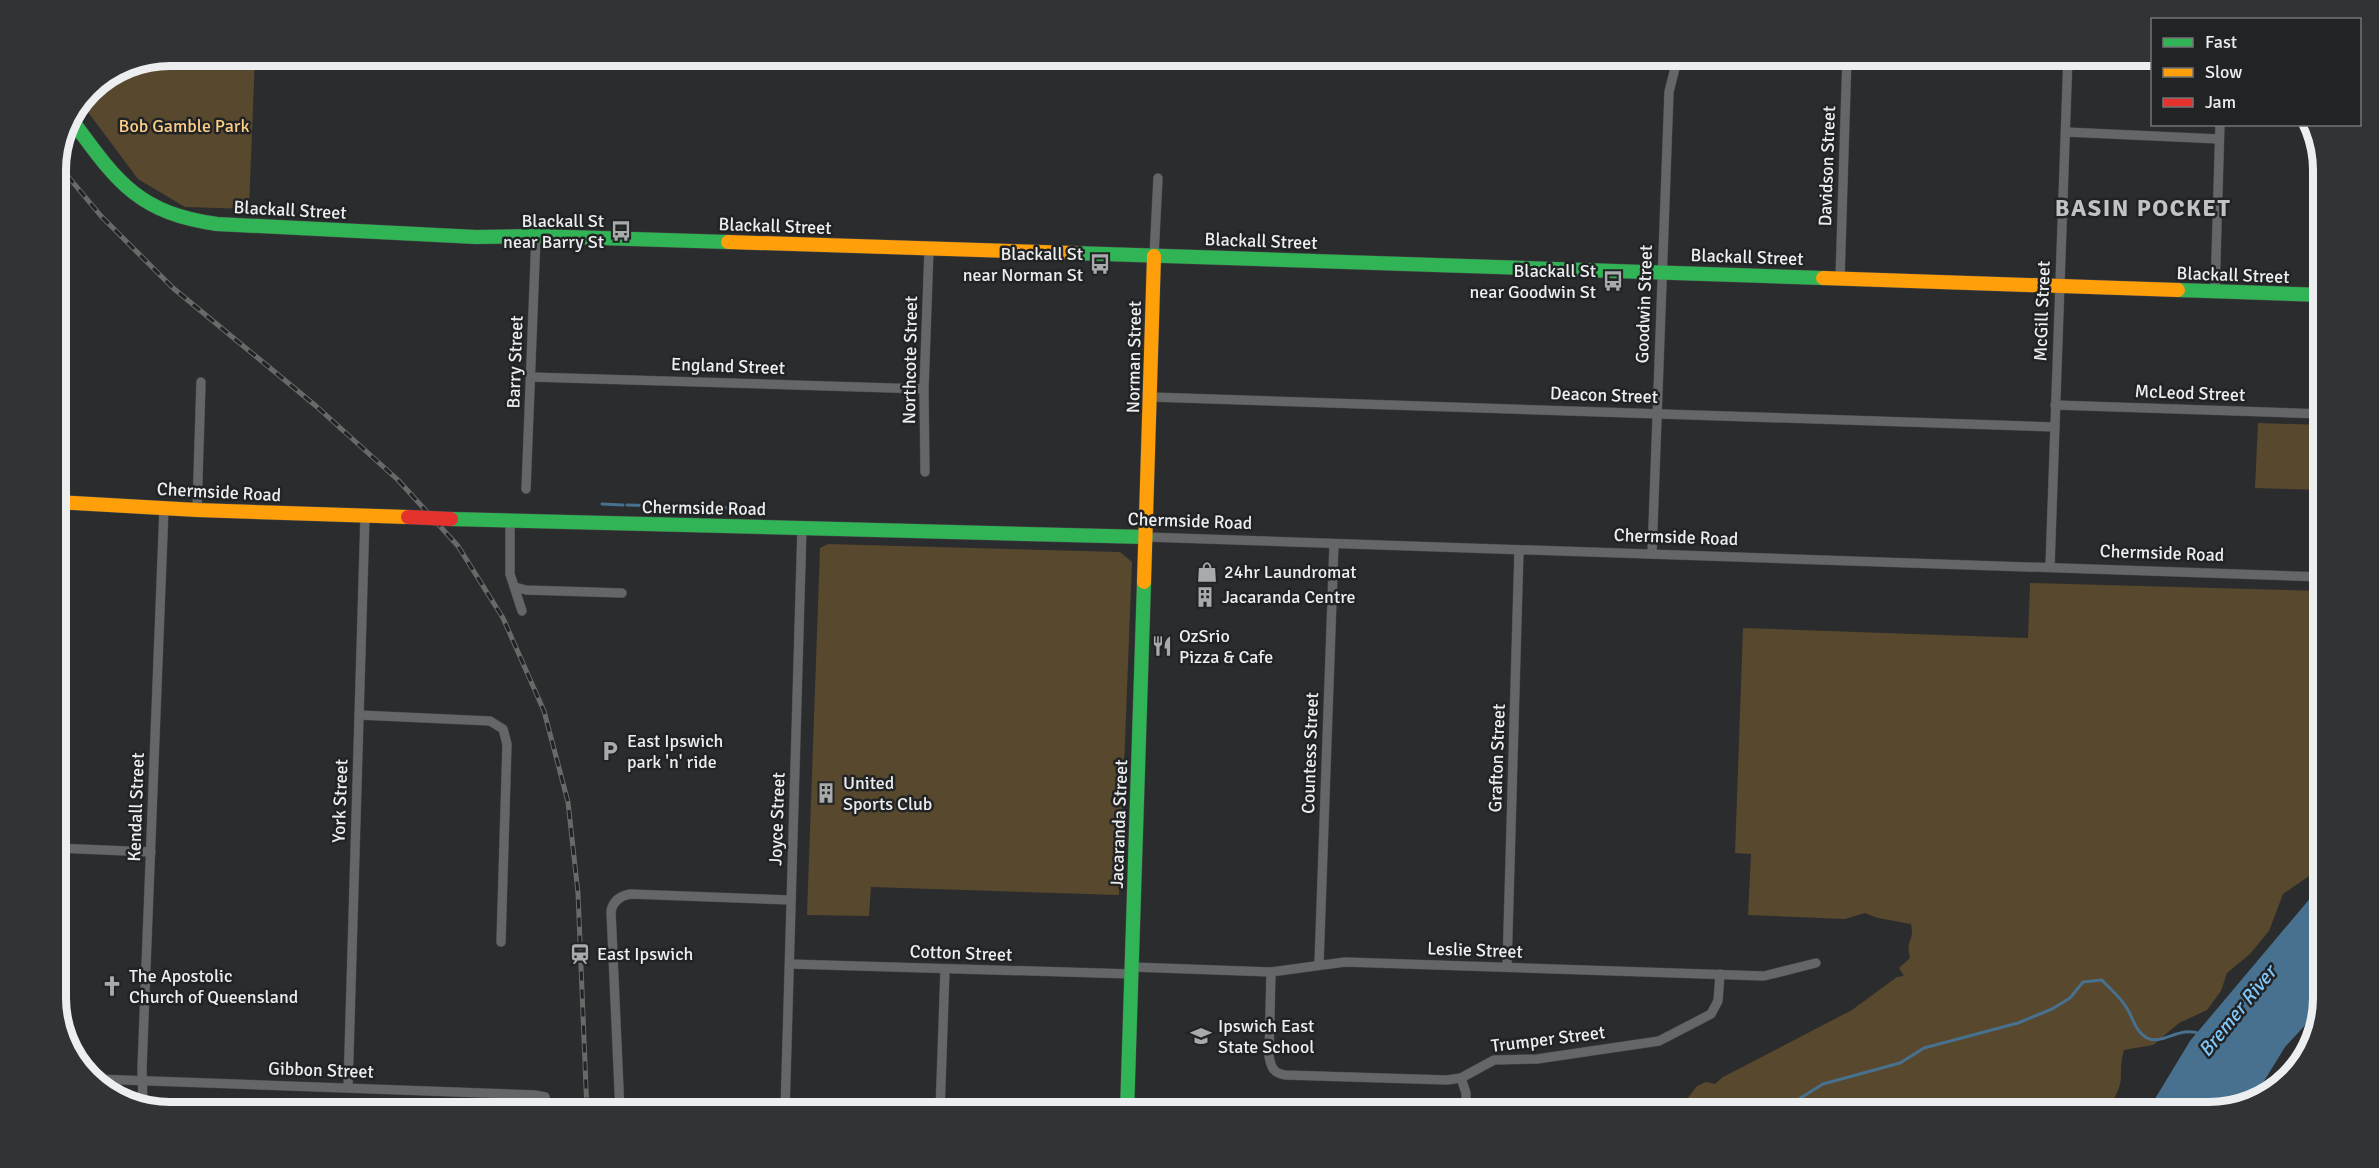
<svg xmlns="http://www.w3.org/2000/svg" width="2379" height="1168" font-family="Signika,sans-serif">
  <rect width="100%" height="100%" fill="#2b2c2d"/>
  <!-- green -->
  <g fill="#58482d">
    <path d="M170 56H255L249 209 185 207 138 179 82 104 89 89 126 64Z"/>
    <path d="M2258 423 2323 425V490L2255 488Z"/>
    <path d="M828 544 1120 552 1132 562 1119 895 871 887 869 916 807 915 820 548Z"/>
    <path d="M2030 583 2323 591V863L2312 874 2283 894 2269 931 2250 954 2227 973 2221 991 2207 1010 2179 1023 2153 1045 2124 1050C2121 1060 2121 1067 2121 1078 2120 1091 2112 1103 2105 1112H1637L1670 1103H1684L1697 1086 1706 1082 1715 1084 1723 1077 1852 1010 1897 977 1904 976 1899 968 1910 958C1905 941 1915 940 1911 924L1878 918 1865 913 1845 919 1748 915 1751 854 1735 853 1743 628 2028 638Z"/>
  </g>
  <!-- water -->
  <path fill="#47718f" d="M2323 883V998L2321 1008 2285 1047 2253 1099 2210 1112H2147L2190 1041Z"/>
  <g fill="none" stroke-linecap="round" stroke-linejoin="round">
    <!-- stream -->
    <g stroke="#47718f" stroke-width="3">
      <path d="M602 504 623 505"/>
      <path d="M627 505 663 506"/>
      <path d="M667 506 696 507"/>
      <path d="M700 507 733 508"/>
      <path d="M1778 1112 1823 1084 1900 1063 1924 1048 2018 1023 2052 1009 2070 998 2083 982 2102 980C2109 988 2118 995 2124 1004 2133 1015 2134 1031 2147 1038 2161 1046 2181 1025 2200 1034"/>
    </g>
    <!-- street casing -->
    <g stroke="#474849" stroke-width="10">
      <g id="street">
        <path d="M2066 132 2219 139"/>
        <path d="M1154 256 1158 178"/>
        <path d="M1840 279 1847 56"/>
        <path d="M2215 292 2220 124"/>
        <path d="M531 377 924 389"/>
        <path d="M1151 397 2055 427"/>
        <path d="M2055 405 2323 414"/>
        <path d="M925 472 924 389 929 249"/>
        <path d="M526 489 536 236"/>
        <path d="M197 510 201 382"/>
        <path d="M510 521V574L522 611"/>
        <path d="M1146 537 2323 577"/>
        <path d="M1652 554 1669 92 1678 56"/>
        <path d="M2050 567 2068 56"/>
        <path d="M515 587 526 590 622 593"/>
        <path d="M359 715 490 721 503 729 507 744 501 942"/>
        <path d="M56 848 151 852"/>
        <path d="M790 964 1132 974"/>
        <path d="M1319 964 1334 544"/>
        <path d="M1132 967 1271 972 1345 962 1764 976 1816 963"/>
        <path d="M1507 967 1519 550"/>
        <path d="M1271 972 1269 1056C1271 1067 1273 1073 1285 1075L1447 1080 1461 1078 1494 1060 1537 1059 1659 1041 1711 1014 1718 1001 1720 974"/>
        <path d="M1461 1078 1466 1093V1112"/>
        <path d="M95 1079 535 1095 545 1097 547 1112"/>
        <path d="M348 1087 365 516"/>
        <path d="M143 1106 142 1068 164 508"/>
        <path d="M620 1112 611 911C613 901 620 896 630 894L791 900"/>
        <path d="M785 1112 802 527"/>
        <path d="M940 1112 945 969"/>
      </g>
    </g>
    <!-- fast casing -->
    <g stroke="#474849" stroke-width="15">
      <g id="fast">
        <path d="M74 123C118 183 139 213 217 224L476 237 536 236 728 242"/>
        <path d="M1074 253 1823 278"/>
        <path d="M2178 290 2323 295"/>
        <path d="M451 519 1146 537"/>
        <path d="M1127 1112 1144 582"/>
      </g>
    </g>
    <!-- slow casing -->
    <g stroke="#474849" stroke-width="15">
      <g id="slow">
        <path d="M728 242 1074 253"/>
        <path d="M1823 278 2178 290"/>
        <path d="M56 502 197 510 408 517"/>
        <path d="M1144 582 1154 256"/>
      </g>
    </g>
    <!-- street -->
    <use href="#street" stroke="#656667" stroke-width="9"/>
    <!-- fast -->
    <use href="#fast" stroke="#30b455" stroke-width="14"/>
    <!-- slow -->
    <use href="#slow" stroke="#ff9f0a" stroke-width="14"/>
    <!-- rail casing -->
    <g stroke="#686969" stroke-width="5">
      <path id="rail" d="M56 162 101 216 173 288 316 406 398 480 458 546 503 618 544 711 568 802 578 893 587 1112"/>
    </g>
    <!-- rail -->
    <use href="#rail" stroke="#212324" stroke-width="3" stroke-dasharray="9" stroke-linecap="butt"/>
    <!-- jam-bridge casing -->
    <g stroke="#474849" stroke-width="15" stroke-linecap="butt">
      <path id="jam-bridge" d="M408 517 451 519"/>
    </g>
    <!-- jam-bridge -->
    <use href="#jam-bridge" stroke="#e5322d" stroke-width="14"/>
  </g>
  <!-- icons -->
  <defs>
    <g id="bus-bare" transform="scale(1.62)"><path d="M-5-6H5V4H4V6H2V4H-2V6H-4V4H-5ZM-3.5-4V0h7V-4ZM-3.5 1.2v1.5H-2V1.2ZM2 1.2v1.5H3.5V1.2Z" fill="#a8aaab" stroke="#212324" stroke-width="2.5" paint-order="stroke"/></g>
    <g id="shop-bare" transform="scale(1.62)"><path d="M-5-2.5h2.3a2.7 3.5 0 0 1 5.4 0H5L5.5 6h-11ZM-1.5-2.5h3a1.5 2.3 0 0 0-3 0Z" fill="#a8aaab" stroke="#212324" stroke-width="2.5" paint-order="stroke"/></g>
    <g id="building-bare" transform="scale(1.62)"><path d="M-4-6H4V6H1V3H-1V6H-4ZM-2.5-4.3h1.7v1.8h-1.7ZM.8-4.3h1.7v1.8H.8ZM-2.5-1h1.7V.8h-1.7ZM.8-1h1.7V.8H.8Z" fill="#a8aaab" stroke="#212324" stroke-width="2.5" paint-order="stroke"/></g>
    <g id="restaurant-bare" transform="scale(1.62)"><path d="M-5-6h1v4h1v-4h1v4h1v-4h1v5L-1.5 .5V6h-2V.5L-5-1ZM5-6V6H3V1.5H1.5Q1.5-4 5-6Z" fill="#a8aaab" stroke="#212324" stroke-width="2.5" paint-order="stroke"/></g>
    <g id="parking-bare" transform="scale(1.62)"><path d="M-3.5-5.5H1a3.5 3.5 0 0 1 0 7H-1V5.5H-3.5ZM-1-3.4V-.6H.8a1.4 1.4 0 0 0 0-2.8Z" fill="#a8aaab" stroke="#212324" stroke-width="2.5" paint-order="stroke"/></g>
    <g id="station-bare" transform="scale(1.62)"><path d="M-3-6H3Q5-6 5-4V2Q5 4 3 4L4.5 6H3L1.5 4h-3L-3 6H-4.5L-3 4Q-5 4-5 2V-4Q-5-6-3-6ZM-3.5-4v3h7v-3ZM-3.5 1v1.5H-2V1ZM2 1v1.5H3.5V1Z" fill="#a8aaab" stroke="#212324" stroke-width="2.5" paint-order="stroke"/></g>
    <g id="church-bare" transform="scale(1.62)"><path d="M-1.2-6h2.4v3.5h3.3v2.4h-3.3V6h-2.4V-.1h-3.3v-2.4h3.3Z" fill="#a8aaab" stroke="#212324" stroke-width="2.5" paint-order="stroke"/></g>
    <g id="school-bare" transform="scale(1.62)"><path d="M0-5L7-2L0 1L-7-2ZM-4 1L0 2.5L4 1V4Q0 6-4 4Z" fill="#a8aaab" stroke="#212324" stroke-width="2.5" paint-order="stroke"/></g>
  </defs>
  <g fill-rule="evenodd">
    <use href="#bus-bare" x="621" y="231"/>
    <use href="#bus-bare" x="1100" y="264"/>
    <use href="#bus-bare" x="1613" y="281"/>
    <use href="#shop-bare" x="1207" y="572"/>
    <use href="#building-bare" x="1205" y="597"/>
    <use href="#restaurant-bare" x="1162" y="646"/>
    <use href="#parking-bare" x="610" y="751"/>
    <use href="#building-bare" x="826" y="793"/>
    <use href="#station-bare" x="580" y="954"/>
    <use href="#church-bare" x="112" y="986"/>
    <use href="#school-bare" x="1201" y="1036"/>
  </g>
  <g text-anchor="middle" stroke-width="5" stroke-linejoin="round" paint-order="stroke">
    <!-- park labels -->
    <g font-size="18" fill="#fcce88" stroke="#212324">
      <text x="184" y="132">Bob Gamble Park</text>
    </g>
    <!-- street labels -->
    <g font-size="18" fill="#eceeef" stroke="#212324">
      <text transform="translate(1827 166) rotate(-88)" y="6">Davidson Street</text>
      <text transform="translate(290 210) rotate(3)" y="6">Blackall Street</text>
      <text transform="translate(775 226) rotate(2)" y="6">Blackall Street</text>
      <text transform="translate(1261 241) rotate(2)" y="6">Blackall Street</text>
      <text transform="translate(1747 257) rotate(2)" y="6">Blackall Street</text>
      <text transform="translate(2233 275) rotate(2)" y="6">Blackall Street</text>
      <text transform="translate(1644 304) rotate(-88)" y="6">Goodwin Street</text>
      <text transform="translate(2042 311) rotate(-88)" y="6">McGill Street</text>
      <text transform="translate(1134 357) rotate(-89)" y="6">Norman Street</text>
      <text transform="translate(910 360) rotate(-89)" y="6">Northcote Street</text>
      <text transform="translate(515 362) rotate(-88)" y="6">Barry Street</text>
      <text transform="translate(728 366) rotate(2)" y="6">England Street</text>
      <text transform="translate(2190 393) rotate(2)" y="6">McLeod Street</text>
      <text transform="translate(1604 395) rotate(2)" y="6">Deacon Street</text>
      <text transform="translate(219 492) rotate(3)" y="6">Chermside Road</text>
      <text transform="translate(704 508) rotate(1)" y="6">Chermside Road</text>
      <text transform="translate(1190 521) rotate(2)" y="6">Chermside Road</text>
      <text transform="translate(1676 537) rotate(2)" y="6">Chermside Road</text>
      <text transform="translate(2162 553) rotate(2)" y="6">Chermside Road</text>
      <text transform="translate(1310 753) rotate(-88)" y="6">Countess Street</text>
      <text transform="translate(1497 758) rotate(-88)" y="6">Grafton Street</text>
      <text transform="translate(340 801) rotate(-88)" y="6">York Street</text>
      <text transform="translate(136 807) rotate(-88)" y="6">Kendall Street</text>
      <text transform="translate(777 819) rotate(-88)" y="6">Joyce Street</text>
      <text transform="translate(1119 824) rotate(-88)" y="6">Jacaranda Street</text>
      <text transform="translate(1475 950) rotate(2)" y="6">Leslie Street</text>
      <text transform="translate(961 953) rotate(2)" y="6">Cotton Street</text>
      <text transform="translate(1548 1039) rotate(-7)" y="6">Trumper Street</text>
      <text transform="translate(321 1070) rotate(2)" y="6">Gibbon Street</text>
    </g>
    <!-- poi labels -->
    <g font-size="18" fill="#eceeef" stroke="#212324" text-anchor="start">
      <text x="604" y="227" text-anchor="end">Blackall St<tspan x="604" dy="21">near Barry St</tspan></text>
      <text x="1083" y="260" text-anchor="end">Blackall St<tspan x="1083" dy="21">near Norman St</tspan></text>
      <text x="1596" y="277" text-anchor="end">Blackall St<tspan x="1596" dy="21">near Goodwin St</tspan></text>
      <text x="1224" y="578">24hr Laundromat</text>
      <text x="1222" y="603">Jacaranda Centre</text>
      <text x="1179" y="642">OzSrio<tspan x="1179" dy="21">Pizza &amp; Cafe</tspan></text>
      <text x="627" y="747">East Ipswich<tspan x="627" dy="21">park 'n' ride</tspan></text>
      <text x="843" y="789">United<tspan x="843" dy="21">Sports Club</tspan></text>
      <text x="597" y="960">East Ipswich</text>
      <text x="129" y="982">The Apostolic<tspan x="129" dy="21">Church of Queensland</tspan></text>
      <text x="1218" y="1032">Ipswich East<tspan x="1218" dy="21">State School</tspan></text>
    </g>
    <!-- water labels -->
    <g font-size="20" font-style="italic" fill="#81c7fa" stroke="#212324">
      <text transform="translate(2237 1011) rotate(-51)" y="7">Bremer River</text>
    </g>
    <!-- district labels -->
    <g font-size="24" font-weight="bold" letter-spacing="1.5" fill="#c0c2c4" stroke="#212324">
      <text x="2143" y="216">BASIN POCKET</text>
    </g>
  </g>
  <!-- crop -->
  <path d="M0 0H2379V1168H0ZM170 66H2209A104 104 0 0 1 2313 170V998A104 104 0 0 1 2209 1102H170A104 104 0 0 1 66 998V170A104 104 0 0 1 170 66Z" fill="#313334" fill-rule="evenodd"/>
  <path fill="none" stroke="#eceeef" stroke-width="8" d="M170 66H2209A104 104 0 0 1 2313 170V998A104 104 0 0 1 2209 1102H170A104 104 0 0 1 66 998V170A104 104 0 0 1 170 66Z"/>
  <!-- legend -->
  <rect x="2151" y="18" width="210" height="108" fill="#212324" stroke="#727475" stroke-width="1.5"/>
  <rect x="2163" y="38" width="30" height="9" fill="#30b455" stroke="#727475" stroke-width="1.5"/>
  <text x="2205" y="48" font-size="18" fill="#eceeef">Fast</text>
  <rect x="2163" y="68" width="30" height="9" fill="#ff9f0a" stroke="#727475" stroke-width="1.5"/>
  <text x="2205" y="78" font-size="18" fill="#eceeef">Slow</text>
  <rect x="2163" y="98" width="30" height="9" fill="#e5322d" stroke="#727475" stroke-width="1.5"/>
  <text x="2205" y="108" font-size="18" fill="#eceeef">Jam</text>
</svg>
